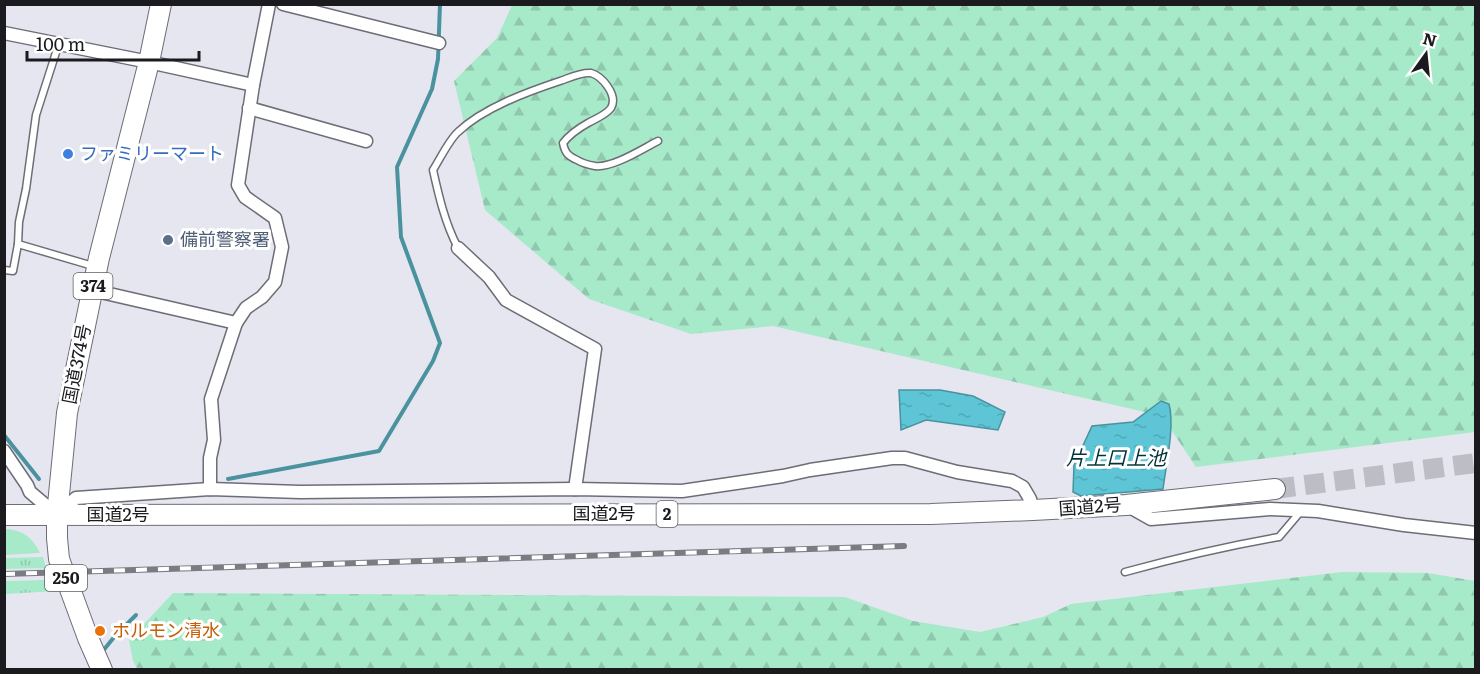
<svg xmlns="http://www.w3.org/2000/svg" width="1480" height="674" font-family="Literata,'Noto Sans JP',serif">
  <defs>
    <pattern id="grass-tufts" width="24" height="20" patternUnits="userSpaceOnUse" patternTransform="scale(1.5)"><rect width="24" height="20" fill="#a7eac9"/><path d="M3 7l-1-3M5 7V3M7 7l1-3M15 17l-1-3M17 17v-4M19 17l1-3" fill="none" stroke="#8fc8ac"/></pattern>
    <pattern id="forest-firs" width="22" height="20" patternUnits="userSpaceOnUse" patternTransform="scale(1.5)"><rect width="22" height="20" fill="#a7eac9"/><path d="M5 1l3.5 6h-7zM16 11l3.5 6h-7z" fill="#8fc8ac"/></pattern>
    <pattern id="water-ripples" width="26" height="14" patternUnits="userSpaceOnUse" patternTransform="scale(1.5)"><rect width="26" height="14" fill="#5dc5d5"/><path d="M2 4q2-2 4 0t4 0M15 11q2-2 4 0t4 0" fill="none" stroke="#50a9b6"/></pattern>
  </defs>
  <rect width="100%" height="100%" fill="#e5e6f0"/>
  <!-- grass -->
  <g fill="url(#grass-tufts)">
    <path d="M43 557 46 568 5 569V558Z"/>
    <path d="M52 580 57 591 5 594V581Z"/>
  </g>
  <!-- forest -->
  <g fill="url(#forest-firs)">
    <path d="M512 5H1475V432L1196 467 1162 416 773 326 691 334 589 299 485 210 454 81 497 38Z"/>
    <path d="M1342 572 1428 573 1475 581V669L138 670 133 661 129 640 173 593 845 597 913 621 980 632 1043 617 1071 604Z"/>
  </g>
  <!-- green -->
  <path fill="#a7eac9" d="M5 529C22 529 33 538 40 553L5 555Z"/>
  <!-- water -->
  <g fill="url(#water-ripples)" stroke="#49929e" stroke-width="1.5">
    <path d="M899 390H940L973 396 1005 412 998 430 926 420 901 430Z"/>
    <path d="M1161 401 1169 404C1175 426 1166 465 1163 489L1081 496 1073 492 1074 465 1092 426 1133 422Z"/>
  </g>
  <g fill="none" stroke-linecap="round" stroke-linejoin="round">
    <!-- stream -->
    <g stroke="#49929e" stroke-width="4">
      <path d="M4 435 39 479"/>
      <path d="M228 479 379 451 433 361 440 343 401 237 397 167 432 89 438 59 440 4"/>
      <path d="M102 652 115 636 136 615"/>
    </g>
    <!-- trunk-tunnel -->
    <path stroke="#bdbdc6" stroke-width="20" stroke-dasharray="20 10" stroke-linecap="butt" d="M1275 489 1476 463"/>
    <!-- service casing -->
    <g stroke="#6c6d75" stroke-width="9">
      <g id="service">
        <path d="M18 244 93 266"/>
        <path d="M458 248C445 223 439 197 433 170 440 159 449 140 458 132 483 108 527 92 560 81 569 78 581 72 591 73 598 75 604 81 608 87 612 93 615 101 611 108 606 115 595 119 588 123 579 128 570 134 563 143 565 153 568 156 577 160 582 163 589 165 595 166 613 168 642 149 658 141"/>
        <path d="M4 270 13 271 18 244 19 222 26 189 36 115 59 43"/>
        <path d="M1125 572C1176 558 1227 546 1279 537L1301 511"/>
      </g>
    </g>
    <!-- minor casing -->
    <g stroke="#6c6d75" stroke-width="15">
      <g id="minor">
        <path d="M283 4 439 43"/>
        <path d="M4 33 149 62 253 85"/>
        <path d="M249 108 366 141"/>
        <path d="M458 248 489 277 506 300 595 349 575 489"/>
        <path d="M92 290 236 323"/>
        <path d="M4 451 27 485 30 492 57 515 76 498 210 489 300 492 575 489 682 491 783 476 810 470 892 458H905L957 472 1012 481 1023 487 1030 499 1033 510"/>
        <path d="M210 489V458L214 440 211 399 236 323 246 308 262 297 275 282 282 247 275 218 245 197 238 185 253 85 269 4"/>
        <path d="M1128 506 1151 519 1270 509 1318 511 1404 525 1476 533"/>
      </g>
    </g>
    <!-- trunk casing -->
    <g stroke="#6c6d75" stroke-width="22">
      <g id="trunk">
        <path d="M4 515 931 514 1033 510 1126 505 1275 489"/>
        <path d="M102 670 88 638 59 559 57 538V515L67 413 99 258 149 62 161 4"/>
      </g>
    </g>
    <!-- service -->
    <use href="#service" stroke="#fff" stroke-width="6"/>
    <!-- minor -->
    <use href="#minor" stroke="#fff" stroke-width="12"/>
    <!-- trunk -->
    <use href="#trunk" stroke="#fff" stroke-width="20"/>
    <!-- rail casing -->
    <g stroke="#7b7c83" stroke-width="6">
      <path id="rail" d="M4 574 904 546"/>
    </g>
    <!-- rail -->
    <use href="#rail" stroke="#fff" stroke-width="4" stroke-dasharray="11" stroke-linecap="butt"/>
  </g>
  <!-- markers -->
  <circle fill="#3f7fe0" stroke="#fff" stroke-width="2" cx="68" cy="154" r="6"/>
  <circle fill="#5c6f8a" stroke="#fff" stroke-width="2" cx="168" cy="240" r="6"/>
  <circle fill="#e8710a" stroke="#fff" stroke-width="2" cx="100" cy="631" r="6"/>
  <g text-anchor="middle" stroke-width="6" stroke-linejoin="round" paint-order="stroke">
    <!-- shield labels -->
    <g fill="#fff" stroke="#5f5f62" stroke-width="1.5">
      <rect x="73.5" y="273" width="39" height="26" rx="4.5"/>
      <rect x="656.5" y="501" width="21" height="26" rx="4.5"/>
      <rect x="45" y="565" width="42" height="26" rx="4.5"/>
    </g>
    <g font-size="16" font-weight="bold" fill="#1b1b1f">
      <text x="93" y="292">374</text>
      <text x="667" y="520">2</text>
      <text x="66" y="584">250</text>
    </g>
    <!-- shop labels -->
    <g font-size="18" fill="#366cbe" stroke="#fff" text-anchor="start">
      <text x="80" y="160">ファミリーマート</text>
    </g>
    <!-- service labels -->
    <g font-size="18" fill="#4e5e75" stroke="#fff" text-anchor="start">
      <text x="180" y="246">備前警察署</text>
    </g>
    <!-- street labels -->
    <g font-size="18" fill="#1b1b1f" stroke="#fff">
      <text transform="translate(77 364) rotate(-79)" y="6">国道374号</text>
      <text transform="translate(1090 507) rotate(-4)" y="6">国道2号</text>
      <text x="604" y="520">国道2号</text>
      <text x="118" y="521">国道2号</text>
    </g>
    <!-- food labels -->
    <g font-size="18" fill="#c56008" stroke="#fff" text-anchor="start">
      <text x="112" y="637">ホルモン清水</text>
    </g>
    <!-- water labels -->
    <g font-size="20" font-style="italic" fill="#00333a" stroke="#fff">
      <text x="1116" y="465">片上口上池</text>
    </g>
  </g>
  <!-- border -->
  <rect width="1480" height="674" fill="none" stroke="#1b1b1f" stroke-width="12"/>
  <!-- north arrow -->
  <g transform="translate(1426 54) rotate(15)" stroke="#ffffff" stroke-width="4.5" paint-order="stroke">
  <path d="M0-4.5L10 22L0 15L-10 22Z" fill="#1b1b1f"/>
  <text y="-9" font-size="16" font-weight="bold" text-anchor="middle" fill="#1b1b1f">N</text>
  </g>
  <!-- scale -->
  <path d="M27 51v9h172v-9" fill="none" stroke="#1b1b1f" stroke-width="3"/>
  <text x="36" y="51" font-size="18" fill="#1b1b1f" stroke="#ffffff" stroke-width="4.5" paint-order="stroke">100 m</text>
</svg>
